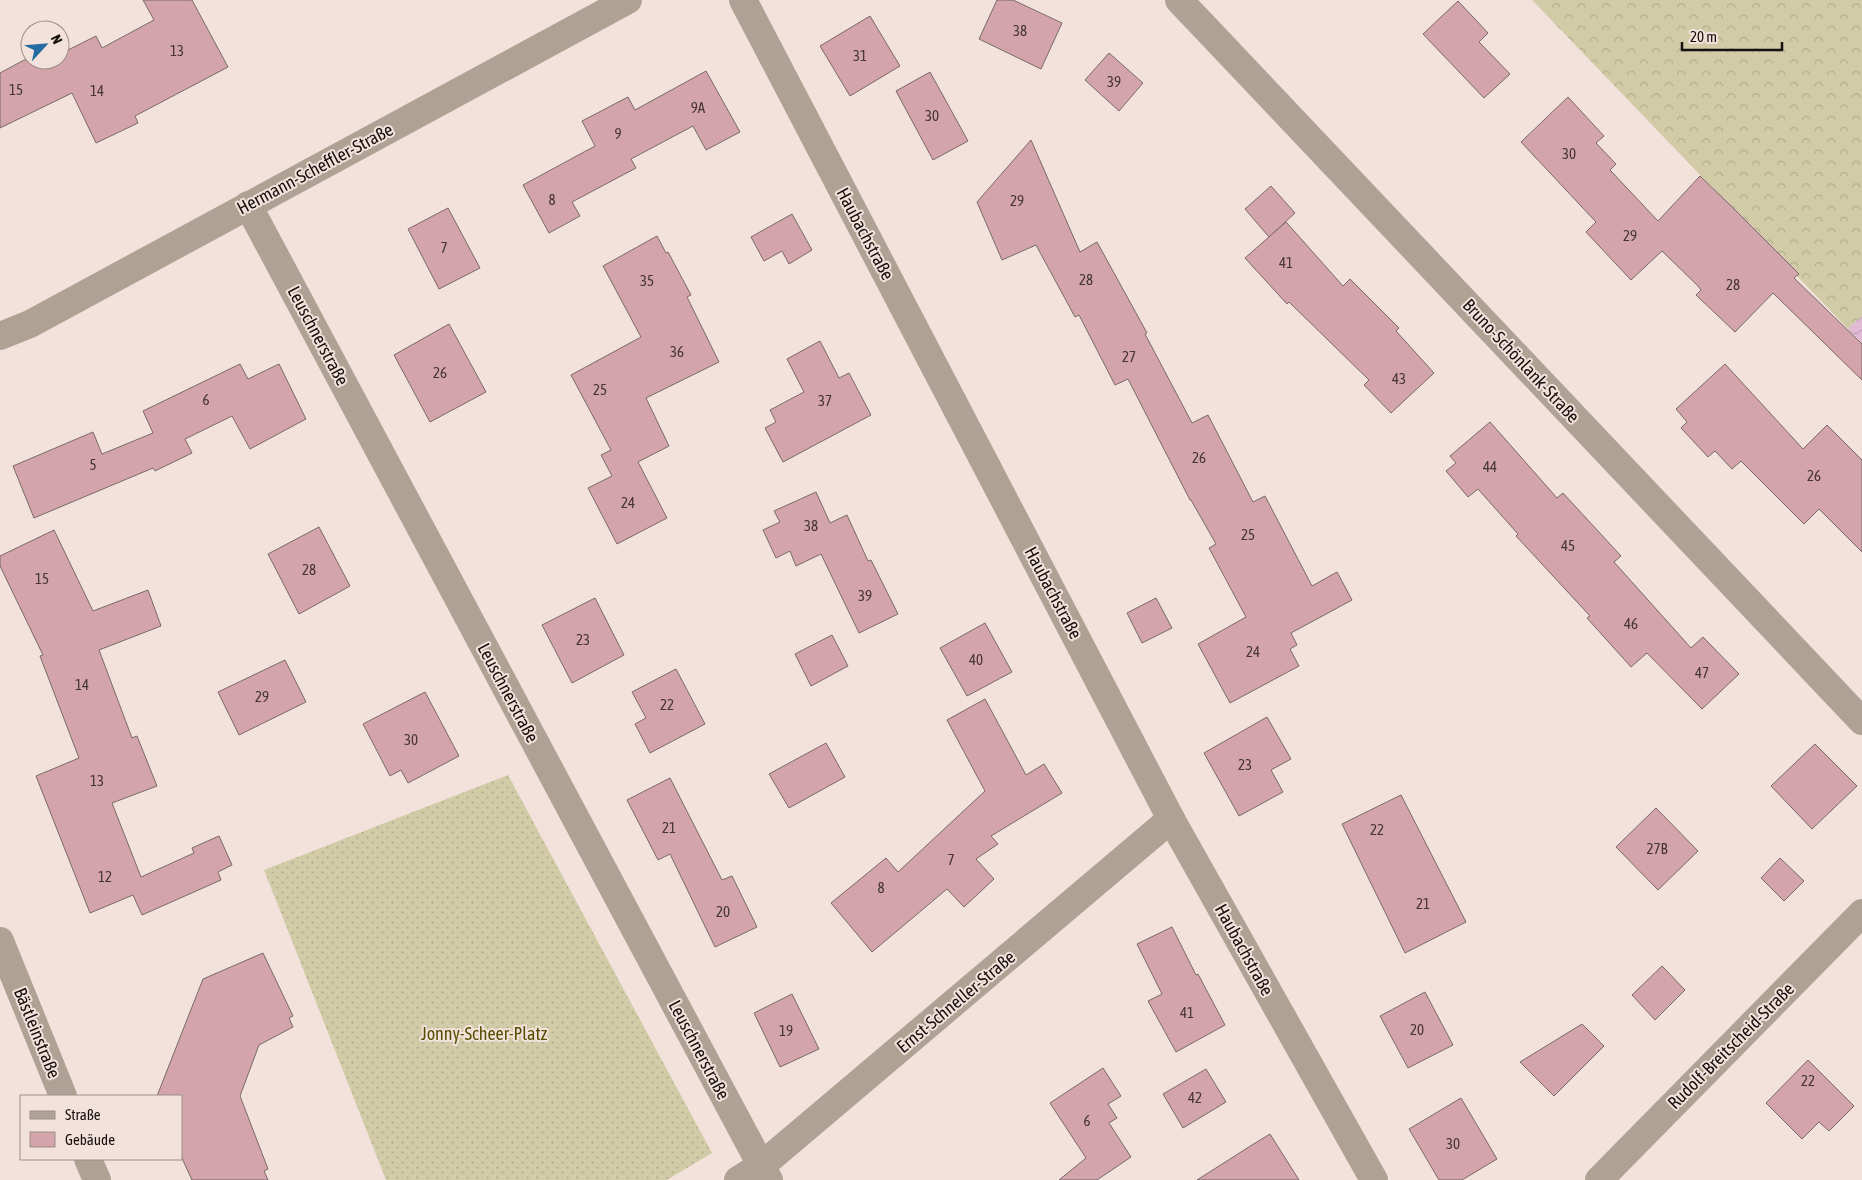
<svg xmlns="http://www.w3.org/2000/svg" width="1862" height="1180" font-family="'Asap Condensed',sans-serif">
  <defs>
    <pattern id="grass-dots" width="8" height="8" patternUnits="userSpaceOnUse" patternTransform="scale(1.25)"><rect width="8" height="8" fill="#d1cca7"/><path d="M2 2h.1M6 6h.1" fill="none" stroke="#b3ae8f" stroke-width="1.8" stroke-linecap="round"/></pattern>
    <pattern id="forest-crowns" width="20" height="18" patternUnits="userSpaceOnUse" patternTransform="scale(1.25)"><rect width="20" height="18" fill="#d1cca7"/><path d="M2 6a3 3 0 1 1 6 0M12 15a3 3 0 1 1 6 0" fill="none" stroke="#b3ae8f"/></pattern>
    <pattern id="water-waves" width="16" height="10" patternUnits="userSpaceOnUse" patternTransform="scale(1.25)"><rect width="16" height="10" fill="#e1bbd5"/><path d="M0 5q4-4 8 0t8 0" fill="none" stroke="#c0a0b6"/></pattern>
  </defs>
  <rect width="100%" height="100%" fill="#f3e2dc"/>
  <!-- grass -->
  <path fill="url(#grass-dots)" d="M508 775 712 1153 667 1180H386L264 870Z"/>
  <!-- forest -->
  <path fill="url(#forest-crowns)" d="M1532 0H1862V316L1848 329Z"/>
  <!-- water -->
  <path fill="url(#water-waves)" d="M1862 316V343L1848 329Z"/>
  <!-- building -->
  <g fill="#d3a4ab" stroke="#79696b">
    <path d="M143 0H192L228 67 135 116 138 123 96 143 72 93 0 128V73L24 60H60V54L96 36 102 48 154 20Z"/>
    <path d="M997 0H1013L1062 23 1041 69 979 39Z"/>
    <path d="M1458 1 1488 33 1479 42 1510 74 1484 98 1423 34Z"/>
    <path d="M870 16 900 66 850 96 820 46Z"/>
    <path d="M1109 53 1143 83 1119 111 1085 80Z"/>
    <path d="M706 71 740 132 706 150 693 126 631 159 636 168 572 202 580 216 549 233 523 185 595 146 582 121 628 97 635 110Z"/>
    <path d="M930 72 968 141 933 160 896 91Z"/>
    <path d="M1568 97 1604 136 1596 143 1616 164 1610 170 1658 221 1700 176 1729 204 1799 274 1794 278 1862 344V380L1773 293 1735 332 1696 295 1701 290 1698 286 1662 251 1631 280 1586 232 1596 222 1521 142Z"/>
    <path d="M1031 140 1080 252 1097 242 1147 333 1145 334 1192 423 1208 415 1253 502 1265 496 1312 586 1337 572 1352 600 1291 633 1297 645 1290 649 1299 666 1230 703 1198 644 1246 617 1209 548 1216 544 1191 500H1190L1128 379 1115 385 1079 315 1075 317 1036 245 1002 260 977 202Z"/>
    <path d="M1271 186 1295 213 1269 237 1245 209Z"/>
    <path d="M448 208 480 268 439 289 408 229Z"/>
    <path d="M792 214 812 250 789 264 782 251 764 261 751 237Z"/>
    <path d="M1286 222 1343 286 1350 279 1399 328 1396 331 1434 373 1391 413 1364 385 1369 380 1289 302 1287 304 1245 258Z"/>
    <path d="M657 236 666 253 668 252 691 295 687 297 719 362 646 398 669 446 638 462 667 518 617 544 588 488 612 476 601 455 611 450 571 375 641 337 603 266Z"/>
    <path d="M449 324 486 392 430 422 394 355Z"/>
    <path d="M820 341 839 378 849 373 871 415 783 462 765 428 776 422 770 410 804 392 787 359Z"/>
    <path d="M240 364 248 379 279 364 306 419 250 449 232 416 185 439 192 453 155 471 153 468 34 518 13 466 93 432 102 454 153 433 143 411Z"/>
    <path d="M1725 364 1803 449 1827 425 1862 460V552L1819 509 1804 524 1741 461 1732 469 1715 451 1708 457 1681 428 1687 422 1676 409Z"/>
    <path d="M1490 422 1557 498 1563 493 1621 556 1614 562 1691 648 1703 637 1739 674 1702 709 1647 653 1631 667 1587 618 1590 616 1516 536 1518 534 1478 489 1468 497 1446 471 1456 463 1450 456Z"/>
    <path d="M816 492 830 523 847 515 868 561 871 560 898 614 859 633 821 554 796 566 790 551 776 558 763 530 780 522 774 511Z"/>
    <path d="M319 527 350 586 299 614 268 554Z"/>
    <path d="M54 530 93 611 148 590 161 626 99 650 132 738 137 736 157 786 112 803 141 877 194 853 192 848 219 836 232 865 218 872 221 880 142 915 133 895 90 913 36 776 79 758 40 656 43 655 0 566V556Z"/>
    <path d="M595 598 624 655 572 683 542 625Z"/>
    <path d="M1156 598 1172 628 1142 643 1127 613Z"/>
    <path d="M985 623 1012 672 967 696 940 648Z"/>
    <path d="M832 635 848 666 811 686 795 654Z"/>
    <path d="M285 660 306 702 239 735 218 692Z"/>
    <path d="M676 669 705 724 650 753 635 724 646 718 632 692Z"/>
    <path d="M425 692 459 756 408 783 401 770 390 776 363 724Z"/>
    <path d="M985 699 1026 775 1044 764 1062 793 991 836 998 844 976 859 994 879 964 907 947 889 872 952 831 903 886 858 898 872 985 791 947 720Z"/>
    <path d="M1267 717 1291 759 1271 770 1283 792 1239 816 1204 753Z"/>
    <path d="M826 743 845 777 789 808 769 774Z"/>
    <path d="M1815 744 1857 786 1812 829 1771 786Z"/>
    <path d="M670 778 722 880 732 876 757 927 715 947 670 854 658 860 627 800Z"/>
    <path d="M1401 795 1466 922 1405 953 1342 824Z"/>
    <path d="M1656 808 1698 851 1658 890 1616 847Z"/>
    <path d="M1780 858 1804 881 1784 901 1761 878Z"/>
    <path d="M1172 927 1196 975 1198 974 1225 1025 1176 1052 1148 1001 1162 994 1137 944Z"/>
    <path d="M263 953 293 1016 289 1018 293 1027 259 1045 240 1096 268 1169 264 1171 268 1180H192L181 1156V1096H157L203 979Z"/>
    <path d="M1662 966 1685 990 1655 1020 1632 995Z"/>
    <path d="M1425 992 1453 1045 1408 1068 1380 1016Z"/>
    <path d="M792 994 819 1049 780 1067 754 1013Z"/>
    <path d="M1582 1024 1604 1046 1554 1096 1520 1062Z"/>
    <path d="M1808 1060 1854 1106 1829 1131 1819 1122 1802 1139 1766 1103Z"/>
    <path d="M1103 1068 1121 1096 1108 1104 1117 1118 1109 1123 1131 1157 1097 1180H1059L1086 1158 1050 1103Z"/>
    <path d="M1206 1069 1226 1102 1183 1128 1163 1094Z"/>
    <path d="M1461 1098 1497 1159 1462 1180H1439L1409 1129Z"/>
    <path d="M1270 1134 1299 1180H1197L1252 1145Z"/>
  </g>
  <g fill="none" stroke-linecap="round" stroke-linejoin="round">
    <!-- street -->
    <g stroke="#afa294" stroke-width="28">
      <path d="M743 0 1171 819 1374 1180"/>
      <path d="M1179 0 1862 721"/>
      <path d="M248 205 769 1180"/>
      <path d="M0 336 30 324 628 0"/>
      <path d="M0 941 63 1096"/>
      <path d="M88 1159 97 1180"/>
      <path d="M738 1180 761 1166 1171 819"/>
      <path d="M1599 1180 1862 913"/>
    </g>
  </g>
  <g text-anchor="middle" stroke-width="4" stroke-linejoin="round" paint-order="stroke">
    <!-- number labels -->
    <g font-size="15" fill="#453535">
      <text x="1020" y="36">38</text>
      <text x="177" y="56">13</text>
      <text x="860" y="61">31</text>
      <text x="1114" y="87">39</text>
      <text x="16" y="95">15</text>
      <text x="97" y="96">14</text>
      <text x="698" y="113">9A</text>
      <text x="932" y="121">30</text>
      <text x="618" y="139">9</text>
      <text x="1569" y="159">30</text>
      <text x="552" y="205">8</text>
      <text x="1017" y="206">29</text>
      <text x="1630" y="241">29</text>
      <text x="444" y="253">7</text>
      <text x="1286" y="268">41</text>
      <text x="1086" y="285">28</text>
      <text x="647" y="286">35</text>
      <text x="1733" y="290">28</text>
      <text x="677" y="357">36</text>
      <text x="1129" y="362">27</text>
      <text x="440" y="378">26</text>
      <text x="1399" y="384">43</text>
      <text x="600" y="395">25</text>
      <text x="206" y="405">6</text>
      <text x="825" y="406">37</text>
      <text x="1199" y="463">26</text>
      <text x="93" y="470">5</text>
      <text x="1490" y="472">44</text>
      <text x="1814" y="481">26</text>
      <text x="628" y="508">24</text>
      <text x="811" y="531">38</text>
      <text x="1248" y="540">25</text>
      <text x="1568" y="551">45</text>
      <text x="309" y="575">28</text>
      <text x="42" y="584">15</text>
      <text x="865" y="601">39</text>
      <text x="1631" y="629">46</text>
      <text x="583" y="645">23</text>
      <text x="1253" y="657">24</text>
      <text x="976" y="665">40</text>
      <text x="1702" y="678">47</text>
      <text x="82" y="690">14</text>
      <text x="262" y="702">29</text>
      <text x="667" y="710">22</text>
      <text x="411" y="745">30</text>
      <text x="1245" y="770">23</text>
      <text x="97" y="786">13</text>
      <text x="669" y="833">21</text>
      <text x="1377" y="835">22</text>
      <text x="1657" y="854">27B</text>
      <text x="951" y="865">7</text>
      <text x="105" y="882">12</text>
      <text x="881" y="893">8</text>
      <text x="1423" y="909">21</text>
      <text x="723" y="917">20</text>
      <text x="1187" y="1018">41</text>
      <text x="1417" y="1035">20</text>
      <text x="786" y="1036">19</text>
      <text x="1808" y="1086">22</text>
      <text x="1195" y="1103">42</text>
      <text x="1087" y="1126">6</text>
      <text x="1453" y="1149">30</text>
    </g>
    <!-- street labels -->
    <g font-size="18" fill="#16100e" stroke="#f3e2dc">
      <text transform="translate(315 169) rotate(-28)" y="6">Hermann-Scheffler-Straße</text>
      <text transform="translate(865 234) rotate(62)" y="6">Haubachstraße</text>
      <text transform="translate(318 336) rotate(62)" y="6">Leuschnerstraße</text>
      <text transform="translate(1521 361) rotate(47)" y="6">Bruno-Schönlank-Straße</text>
      <text transform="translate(1053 593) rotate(62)" y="6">Haubachstraße</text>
      <text transform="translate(508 693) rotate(62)" y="6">Leuschnerstraße</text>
      <text transform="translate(1244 950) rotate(61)" y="6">Haubachstraße</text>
      <text transform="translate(956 1002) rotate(-40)" y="6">Ernst-Schneller-Straße</text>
      <text transform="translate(37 1033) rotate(68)" y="6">Bästleinstraße</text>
      <text transform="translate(1731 1046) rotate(-45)" y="6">Rudolf-Breitscheid-Straße</text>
      <text transform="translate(699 1050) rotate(62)" y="6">Leuschnerstraße</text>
    </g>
    <!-- park labels -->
    <g font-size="18" fill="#574d01" stroke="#f3e2dc">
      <text x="484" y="1040">Jonny-Scheer-Platz</text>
    </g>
  </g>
  <!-- legend -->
  <rect x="20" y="1095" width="162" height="65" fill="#f3e2dc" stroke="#9b8e8a"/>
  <rect x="30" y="1111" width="25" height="8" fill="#afa294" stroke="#9b8e8a"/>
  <text x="65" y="1120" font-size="15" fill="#16100e">Straße</text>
  <rect x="30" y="1132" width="25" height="15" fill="#d3a4ab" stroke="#9b8e8a"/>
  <text x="65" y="1145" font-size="15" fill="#16100e">Gebäude</text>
  <!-- north arrow -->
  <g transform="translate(45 45) rotate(64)"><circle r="24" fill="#f3e2dc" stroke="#9b8e8a"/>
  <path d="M0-4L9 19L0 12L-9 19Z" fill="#246ca0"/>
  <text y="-8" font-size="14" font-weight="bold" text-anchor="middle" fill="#16100e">N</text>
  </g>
  <!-- scale -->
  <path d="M1682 42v8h100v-8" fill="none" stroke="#16100e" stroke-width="2.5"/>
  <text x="1690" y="42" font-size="15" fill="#16100e" stroke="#f3e2dc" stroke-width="4" paint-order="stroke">20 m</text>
</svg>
